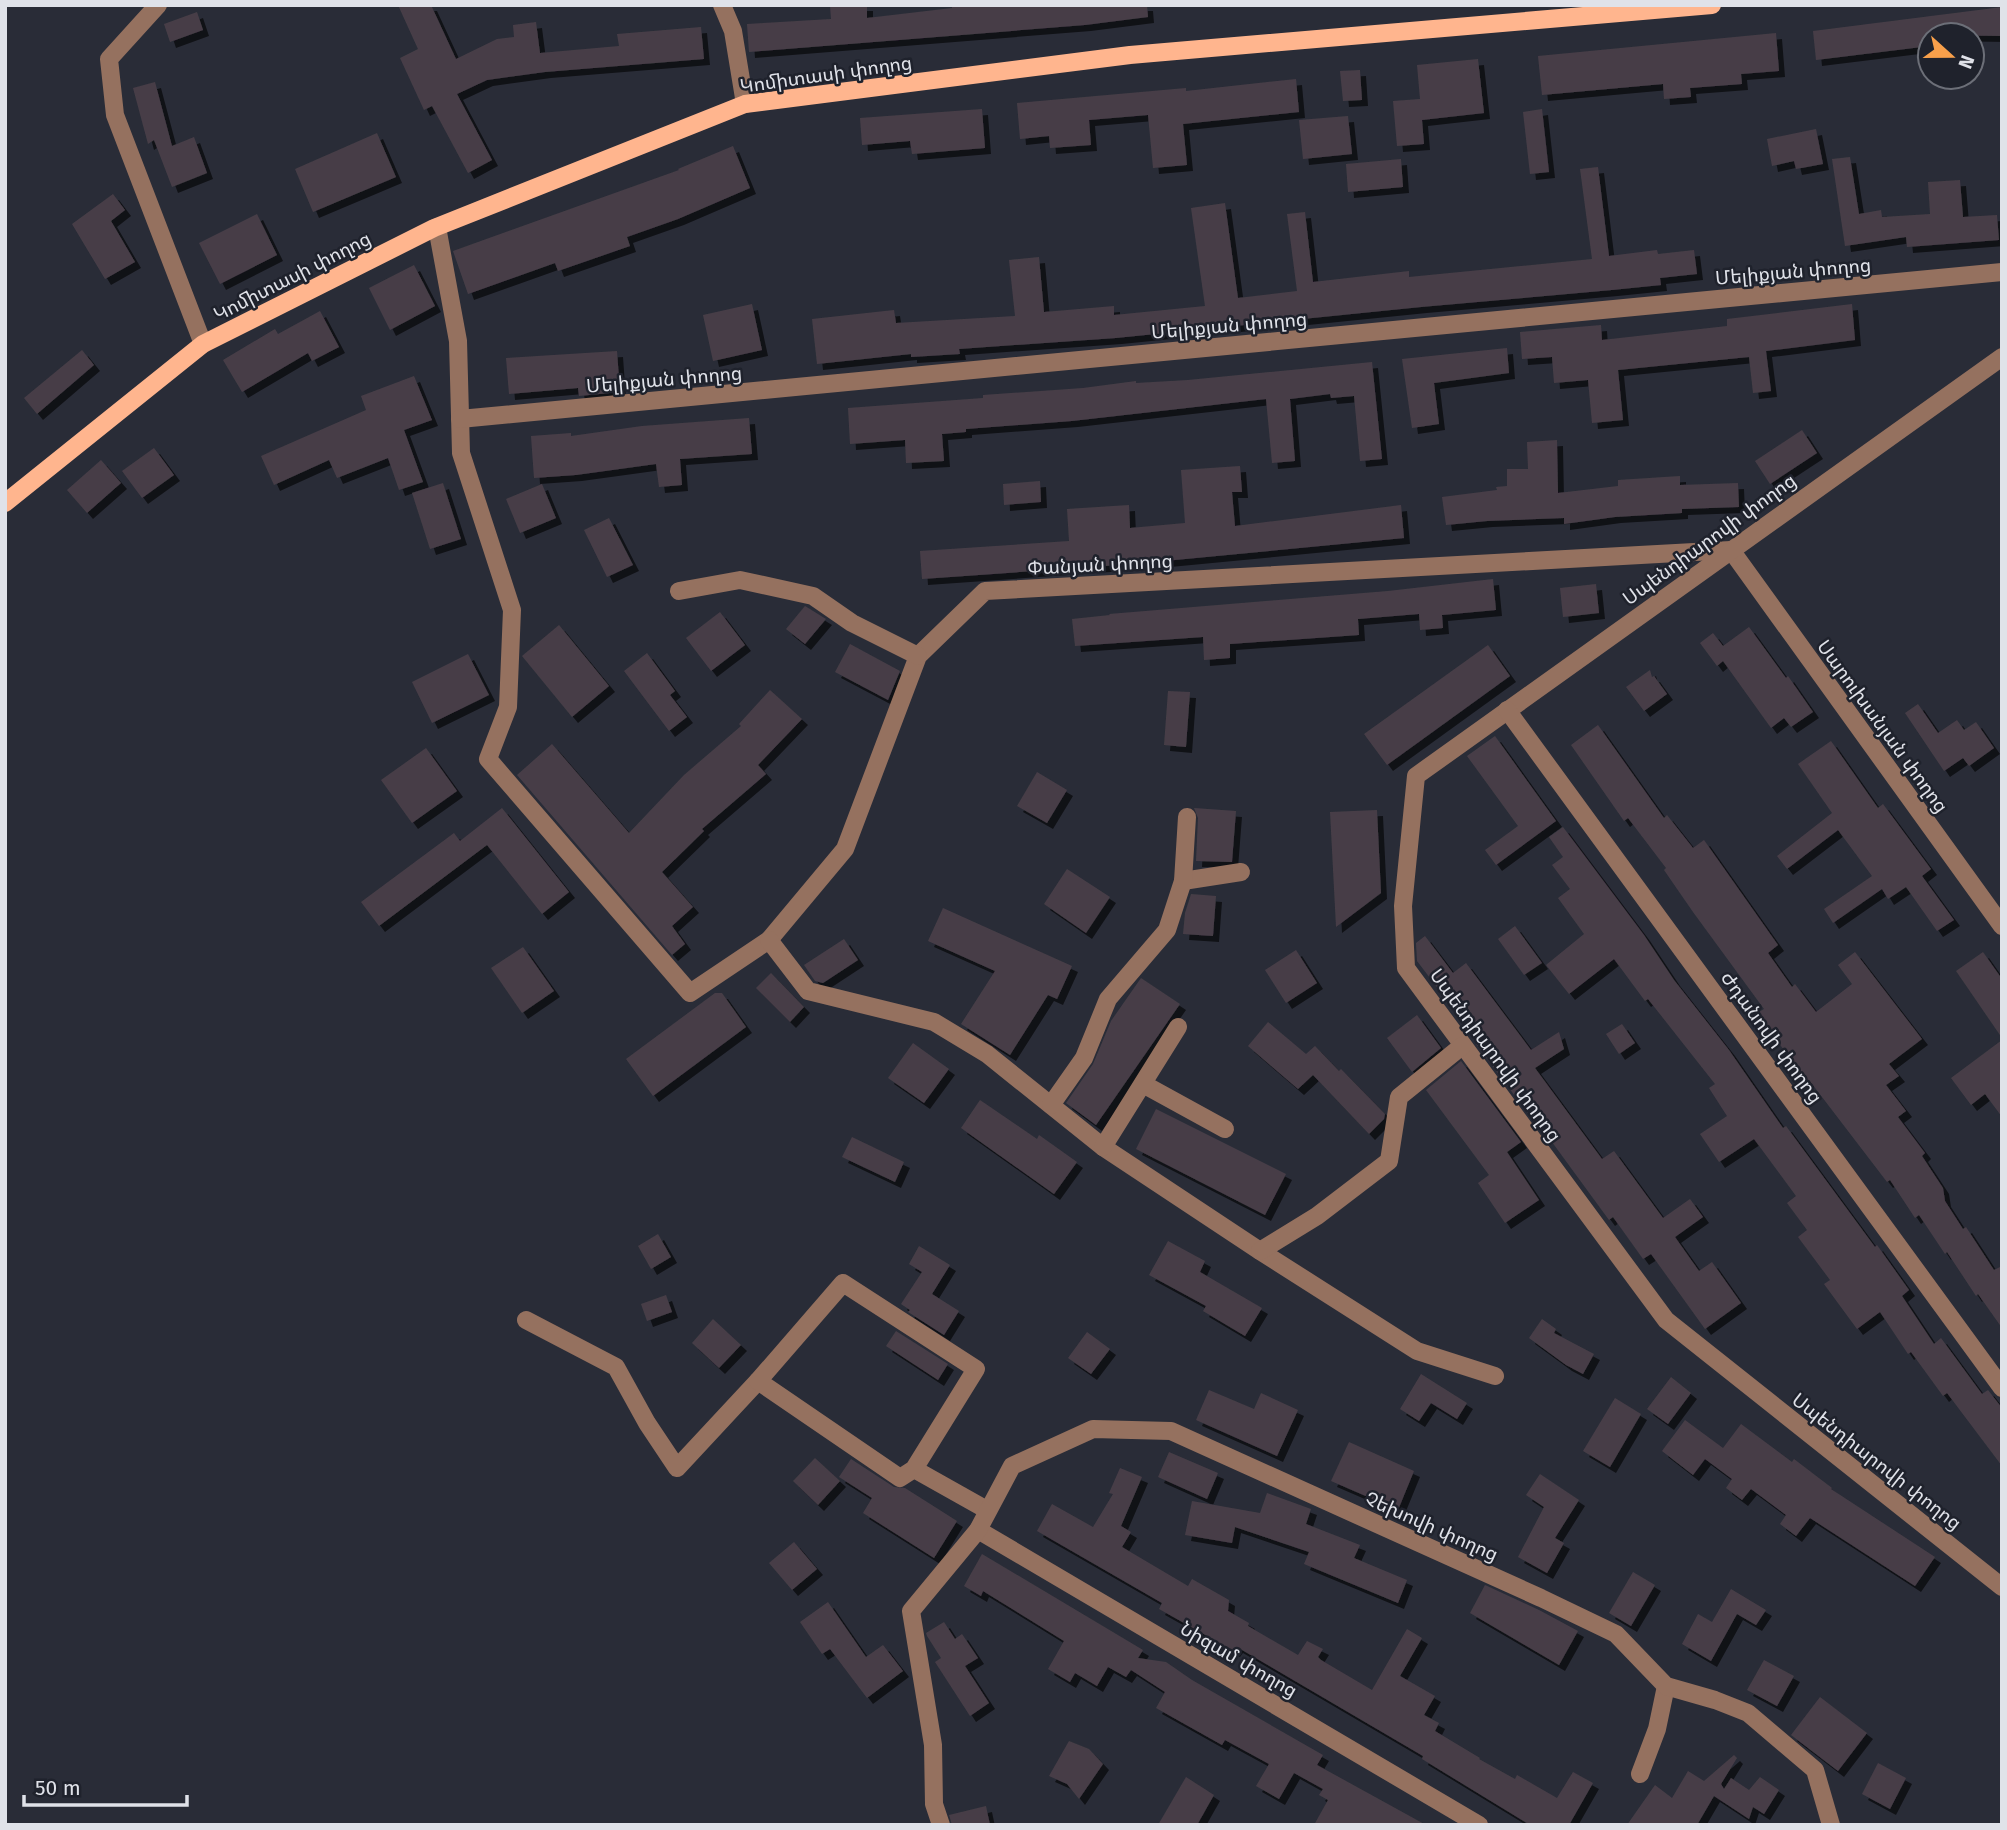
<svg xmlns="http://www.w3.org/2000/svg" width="2007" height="1830" font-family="'Fira Sans','Noto Sans Armenian',sans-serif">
  <defs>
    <filter id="shadow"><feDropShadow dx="6" dy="6" stdDeviation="0" flood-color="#0009"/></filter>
  </defs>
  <rect width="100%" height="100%" fill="#292c37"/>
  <!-- building -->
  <g fill="#473e47" filter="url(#shadow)">
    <path d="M398 5H431L456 59 497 39 514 37 513 25 536 22 540 53 619 46 617 34 701 27 704 59 545 72 487 80 457 94 492 160 468 173 432 106 424 110 400 58 418 49Z"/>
    <path d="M830 5H867V18L952 8V5H1147L1148 17 1085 25 749 52 747 24 831 19Z"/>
    <path d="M2002 7V36L1930 35V46L1816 60 1813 31Z"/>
    <path d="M197 12 203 30 170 42 164 24Z"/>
    <path d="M1776 33 1779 71 1741 74 1742 84 1690 88 1691 97 1664 99 1663 84 1542 95 1538 56Z"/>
    <path d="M1478 59 1484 113 1422 120 1424 144 1397 146 1393 101 1420 99 1417 65Z"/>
    <path d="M1360 70 1362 100 1343 101 1340 71Z"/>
    <path d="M1296 79 1299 112 1183 124 1187 165 1153 168 1148 115 1089 120 1091 145 1050 148 1049 136 1020 139 1017 103 1186 88V91Z"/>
    <path d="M155 82 172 146 194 137 207 173 172 187 154 140 148 144 133 88Z"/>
    <path d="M982 109 985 148 912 154 910 141 862 145 860 118Z"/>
    <path d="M1542 109 1549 172 1530 174 1523 112Z"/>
    <path d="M1348 116 1352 154 1303 159 1299 120Z"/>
    <path d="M1816 129 1823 164 1796 169 1794 161 1772 166 1767 139Z"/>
    <path d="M377 133 396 177 313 212 295 169Z"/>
    <path d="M733 146 750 188 678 219 627 237 630 246 558 271 555 263 468 294 453 251 679 170 678 169Z"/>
    <path d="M1850 157 1859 214 1881 210 1882 217 1930 214 1928 182 1960 180 1963 217 1997 215 1999 240 1907 247 1906 237 1845 246 1832 159Z"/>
    <path d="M1401 159 1403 187 1348 192 1346 164Z"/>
    <path d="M1598 167 1609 256 1657 250 1658 254 1694 250 1697 274 1660 278 1661 285 1612 290 1421 307 1116 338 959 349 960 354 911 357V354L817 364 812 319 894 310 896 323 1015 316 1009 260 1039 257 1044 312 1114 306V315L1205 306 1191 208 1225 203 1238 298 1297 291 1287 214 1305 212 1313 282 1409 271V277L1592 259 1580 169Z"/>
    <path d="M113 194 125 210 111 221 135 262 105 279 72 224Z"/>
    <path d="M257 214 277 255 220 284 199 243Z"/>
    <path d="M414 265 435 306 390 330 369 288Z"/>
    <path d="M752 304 762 350 713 361 703 315Z"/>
    <path d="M1852 304 1855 340 1766 351 1771 391 1753 393 1749 357 1618 370 1623 420 1592 423 1588 380 1554 383 1552 357 1522 359 1520 332 1601 325 1602 340 1727 326V319Z"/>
    <path d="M320 311 339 347 312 361 308 353 242 392 223 360 275 329 278 334Z"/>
    <path d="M1507 348 1509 373 1434 383 1439 424 1412 428 1402 359Z"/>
    <path d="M82 350 94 365 37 414 24 398Z"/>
    <path d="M617 351 620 392 579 396 578 388 509 394 506 358Z"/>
    <path d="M1372 362 1382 459 1360 461 1354 396 1331 398 1330 394 1290 399 1295 461 1272 463 1266 399 1072 421 966 429V432L942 434 944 461 906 463 905 440 850 444 848 408 983 398V395L1083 388 1136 381V383L1188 380Z"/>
    <path d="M414 376 432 420 404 430 423 482 399 490 388 458 337 478 329 460 274 485 261 456 366 410 361 396Z"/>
    <path d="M749 418 752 454 680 459 682 485 659 487 656 464 576 475 534 478 531 436 571 433V436L642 426Z"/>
    <path d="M1802 430 1817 453 1770 484 1755 461Z"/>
    <path d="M1557 440 1558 493 1618 486V480L1680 476V485L1738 483 1739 507 1682 509V513L1615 517 1564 524V518L1487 521 1446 525 1442 497 1497 490 1496 487 1507 486V469H1528L1527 442Z"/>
    <path d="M154 448 174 475 142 498 122 471Z"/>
    <path d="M101 460 121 483 87 513 67 490Z"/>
    <path d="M1240 466 1242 492H1232L1235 526 1401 505 1404 538 1133 564 922 579 920 551 1069 541 1067 509 1129 505 1130 528 1185 523 1181 470Z"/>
    <path d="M1040 481 1041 502 1004 505 1003 484Z"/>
    <path d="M443 483 461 539 430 549 412 493Z"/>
    <path d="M542 484 556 518 520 533 506 499Z"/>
    <path d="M609 518 633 565 607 577 584 530Z"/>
    <path d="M1493 579 1496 610 1442 615 1443 628 1420 630 1419 614 1358 619 1359 635 1230 644V658L1204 660 1203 637 1075 646 1072 619 1110 615 1109 614 1388 591Z"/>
    <path d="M1596 584 1599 613 1563 617 1560 588Z"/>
    <path d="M805 606 826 619 805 644 786 629Z"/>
    <path d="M720 612 745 645 711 671 686 638Z"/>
    <path d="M559 625 609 686 572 717 522 656Z"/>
    <path d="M1749 627 1786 678 1788 676 1813 712 1791 727 1784 718 1771 728 1723 661 1717 666 1700 643 1713 633 1723 646Z"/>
    <path d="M850 644 900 671 888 700 835 672Z"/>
    <path d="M1488 645 1510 676 1387 765 1364 734Z"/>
    <path d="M647 653 675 691 670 695 687 717 669 731 624 671Z"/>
    <path d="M468 654 489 695 432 723 412 682Z"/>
    <path d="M1650 670 1652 677 1654 676 1667 694 1644 711 1626 687Z"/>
    <path d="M770 690 802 719 758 765 766 774 702 829 704 831 662 872 693 907 672 926 685 944 672 955 517 775 552 744 629 833 684 775 741 726 739 724Z"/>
    <path d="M1168 691 1190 692 1186 747 1164 745Z"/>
    <path d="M1918 704 1938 733 1957 720 1964 730 1976 722 1994 748 1969 766 1963 758 1944 771 1905 713Z"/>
    <path d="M1598 725 1664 818 1667 815 1693 848 1704 840 1778 945 1768 953 1792 987 1795 984 1816 1012 1852 984 1838 965 1855 952 1922 1039 1889 1064 1899 1076 1886 1085 1906 1111 1898 1117 1925 1153 1922 1156 1943 1188 1945 1201 1963 1229 1966 1227 1994 1270 2002 1266V1328L1978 1294 1976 1296 1947 1252 1945 1254 1919 1215 1915 1218 1890 1180 1887 1182 1809 1080 1807 1082 1757 1013 1764 1009 1693 912 1664 870 1666 868 1628 818 1624 821 1571 745Z"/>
    <path d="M1495 736 1556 821 1496 865 1485 850 1518 826 1467 756Z"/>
    <path d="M1831 741 1878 808 1883 804 1931 869 1922 876 1954 920 1937 931 1906 887 1888 899 1882 889 1833 923 1824 909 1872 876 1838 830 1787 869 1777 856 1832 813 1798 764Z"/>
    <path d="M426 748 457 791 412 823 381 780Z"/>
    <path d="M1037 772 1067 790 1047 823 1017 806Z"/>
    <path d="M502 808 569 892 542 914 487 845 379 926 361 902 454 833 460 841Z"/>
    <path d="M1194 808 1236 811 1232 862 1196 861 1198 818Z"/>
    <path d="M1377 810 1381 893 1336 927 1330 812Z"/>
    <path d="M1563 827 1644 935 1674 980 1729 1050 1783 1128 1786 1126 1875 1247 1877 1245 1909 1290 1902 1296 1934 1344 1941 1338 1982 1394 1988 1390 2002 1408V1466L1947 1393 1943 1396 1911 1352 1908 1354 1880 1312 1857 1329 1824 1284 1830 1280 1798 1237 1807 1230 1787 1203 1796 1196 1754 1139 1719 1162 1700 1134 1727 1116 1709 1088 1715 1084 1648 999 1645 1001 1614 959 1569 994 1546 965 1584 934 1558 898 1570 889 1552 865 1563 857 1549 837Z"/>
    <path d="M1067 869 1110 897 1086 933 1044 904Z"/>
    <path d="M1191 894 1216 896 1213 936 1183 934 1185 913Z"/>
    <path d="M943 908 1072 966 1057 999 1048 995 1010 1055 961 1024 995 971 928 941Z"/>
    <path d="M1515 926 1542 963 1524 975 1498 939Z"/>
    <path d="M1425 936 1453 973 1466 963 1531 1050 1559 1032 1564 1049 1535 1068 1602 1159 1614 1151 1663 1218 1690 1199 1703 1217 1675 1237 1699 1271 1712 1262 1741 1303 1705 1329 1651 1254 1643 1259 1613 1217 1609 1220 1541 1127 1539 1128 1476 1044 1479 1042 1417 961 1416 943Z"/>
    <path d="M844 939 858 960 823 983 815 981 804 965Z"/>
    <path d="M523 947 554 991 522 1013 491 968Z"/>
    <path d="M1296 950 1317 983 1286 1003 1265 970Z"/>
    <path d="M1983 952 2002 979V1038L1956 971Z"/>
    <path d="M771 973 804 1007 790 1022 756 988Z"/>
    <path d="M1141 978 1180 1004 1096 1125 1066 1103 1093 1064 1111 1021Z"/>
    <path d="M715 993H722L746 1027 653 1096 626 1059Z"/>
    <path d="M1417 1015 1441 1048 1412 1072 1387 1038Z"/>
    <path d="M1268 1022 1306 1054 1315 1046 1339 1071 1341 1069 1385 1114 1384 1119 1369 1134 1313 1075 1298 1089 1248 1046Z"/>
    <path d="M1622 1024 1635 1043 1619 1054 1606 1034Z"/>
    <path d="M2002 1040V1117L1985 1094 1971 1105 1951 1078Z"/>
    <path d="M913 1043 949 1069 924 1103 888 1078Z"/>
    <path d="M1461 1061 1521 1142 1507 1152 1539 1200 1505 1223 1478 1183 1489 1175 1426 1090Z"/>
    <path d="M980 1100 1037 1139 1039 1135 1077 1162 1054 1194 961 1128Z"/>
    <path d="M1156 1109 1286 1174 1265 1215 1136 1149Z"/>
    <path d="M852 1137 904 1162 895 1182 842 1157Z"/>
    <path d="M658 1234 671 1257 651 1269 638 1246Z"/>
    <path d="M1168 1241 1205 1261 1200 1272 1262 1308 1245 1336 1203 1311 1206 1306 1149 1275Z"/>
    <path d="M919 1246 950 1265 932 1294 959 1311 944 1335 908 1312 910 1310 901 1304 922 1272 909 1264Z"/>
    <path d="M666 1295 672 1312 647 1321 641 1304Z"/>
    <path d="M713 1319 741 1345 719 1368 692 1343Z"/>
    <path d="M1542 1319 1556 1329 1554 1333 1594 1354 1583 1374 1566 1365 1529 1338Z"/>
    <path d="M896 1331 948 1364 938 1380 886 1346Z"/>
    <path d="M1087 1332 1110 1349 1091 1374 1068 1358Z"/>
    <path d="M1421 1374 1467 1403 1457 1419 1431 1403 1419 1421 1400 1409Z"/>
    <path d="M1671 1377 1691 1393 1668 1424 1647 1409Z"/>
    <path d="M1209 1390 1254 1409 1261 1393 1298 1410 1277 1456 1196 1420Z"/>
    <path d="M1615 1398 1641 1414 1610 1467 1583 1451Z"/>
    <path d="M1685 1420 1723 1448 1741 1424 1792 1462 1794 1459 1832 1488 1831 1489 1935 1557 1915 1586 1810 1518 1796 1536 1780 1524 1786 1515 1751 1489 1742 1500 1726 1488 1732 1479 1705 1459 1693 1475 1662 1451Z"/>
    <path d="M1349 1442 1414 1471 1398 1510 1331 1481Z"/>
    <path d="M1169 1452 1218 1473 1207 1499 1158 1477Z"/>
    <path d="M815 1458 840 1481 818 1505 793 1481Z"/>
    <path d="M851 1459 894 1487 905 1488 957 1521 934 1558 863 1513 872 1498 839 1477Z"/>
    <path d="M1120 1468 1142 1477 1121 1526 1131 1532 1122 1547 1188 1586 1192 1579 1229 1600 1228 1611 1249 1623 1248 1626 1298 1655 1307 1641 1323 1649 1318 1657 1321 1660 1372 1690 1407 1629 1422 1638 1400 1676 1435 1696 1424 1715 1439 1723 1435 1731 1480 1758 1479 1759 1515 1779 1517 1775 1557 1798 1573 1772 1593 1783 1569 1825H1530L1422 1759 1423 1756 1237 1647 1234 1651 1159 1609 1162 1603 1037 1531 1052 1504 1093 1527 1113 1494 1109 1493Z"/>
    <path d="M1540 1474 1579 1500 1555 1538 1564 1543 1547 1573 1518 1557 1544 1507 1526 1495Z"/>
    <path d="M1267 1493 1311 1509 1306 1524 1360 1545 1354 1558 1407 1580 1398 1603 1304 1564 1309 1552 1235 1527 1232 1543 1185 1535 1192 1501 1260 1513Z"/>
    <path d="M794 1542 817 1569 792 1590 769 1563Z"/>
    <path d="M982 1554 1143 1650 1138 1658 1166 1662 1192 1680 1323 1755 1317 1765 1426 1825H1314L1328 1800 1319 1795 1323 1789 1294 1773 1279 1799 1256 1786 1269 1764 1225 1740 1222 1745 1156 1708 1165 1692 1131 1670 1126 1677 1108 1667 1097 1686 1075 1673 1070 1682 1048 1669 1064 1641 983 1591 981 1596 964 1586Z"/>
    <path d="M1633 1572 1655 1585 1631 1626 1609 1613Z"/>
    <path d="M1485 1585 1539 1610 1578 1631 1559 1665 1470 1613Z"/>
    <path d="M1731 1589 1766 1610 1756 1625 1737 1614 1711 1661 1682 1644 1698 1614 1712 1622Z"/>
    <path d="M828 1602 866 1657 883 1645 903 1671 867 1698 830 1649 822 1654 800 1622Z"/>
    <path d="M944 1622 955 1639 962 1634 978 1658 965 1666 989 1703 970 1716 935 1662 941 1658 927 1636 926 1633Z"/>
    <path d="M1764 1660 1794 1676 1777 1706 1747 1690Z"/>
    <path d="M1820 1697 1867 1733 1838 1771 1791 1735Z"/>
    <path d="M1069 1741 1089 1749 1103 1764 1079 1799 1067 1784 1049 1776Z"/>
    <path d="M1734 1755 1737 1758 1721 1784 1724 1789 1731 1778 1749 1790 1760 1777 1779 1790 1764 1814 1753 1807 1749 1819 1714 1796 1697 1825H1627L1655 1785 1672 1798 1688 1771 1704 1781Z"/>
    <path d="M1878 1763 1906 1778 1890 1809 1862 1794Z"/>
    <path d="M1186 1777 1214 1795 1197 1825H1158Z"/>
    <path d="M986 1806 990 1825H952L949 1815Z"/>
  </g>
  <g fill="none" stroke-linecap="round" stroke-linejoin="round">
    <!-- minor -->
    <g stroke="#95715f" stroke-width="18">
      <path d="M158 5 109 59 115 115 203 344"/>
      <path d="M722 5 733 31 745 104"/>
      <path d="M437 227 458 341 461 453 512 610 508 707 488 759 690 993 769 940 845 849 918 656 985 591 1731 550 2002 926"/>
      <path d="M2002 357 1416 776 1403 906 1406 968 1666 1320 2002 1587"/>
      <path d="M460 419 2002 272"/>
      <path d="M679 591 740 580 813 596 852 623 918 656"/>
      <path d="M1507 710 2002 1388"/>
      <path d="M1183 881 1241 872"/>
      <path d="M769 940 808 991 934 1022 987 1054 1103 1147 1260 1251 1417 1351 1495 1376"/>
      <path d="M1143 1084 1225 1129"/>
      <path d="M1051 1105 1084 1058 1108 999 1167 930 1183 881 1187 817"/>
      <path d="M1103 1147 1178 1027"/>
      <path d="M1260 1251 1317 1216 1389 1161 1399 1097 1462 1046"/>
      <path d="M526 1320 616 1367 647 1423 677 1468 758 1381"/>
      <path d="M914 1469 976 1369 843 1283 758 1381 900 1478 914 1469 987 1510"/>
      <path d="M978 1530 1479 1825"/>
      <path d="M1640 1774 1657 1729 1666 1686"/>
      <path d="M941 1825 934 1804 933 1745 911 1611 978 1530 1012 1466 1093 1429 1171 1431 1541 1598 1616 1634 1666 1686 1715 1700 1748 1713 1815 1770 1831 1825"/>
    </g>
    <!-- major -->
    <path stroke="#ffb58e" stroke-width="18" d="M5 503 203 344 434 228 745 104 1130 55 1712 5"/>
  </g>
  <g text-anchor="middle" stroke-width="5" stroke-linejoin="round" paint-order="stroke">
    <!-- street labels -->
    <g font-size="19" fill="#e0e2e9" stroke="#1f222c">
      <text transform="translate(826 74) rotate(-8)" y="7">Կոմիտասի փողոց</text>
      <text transform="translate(1793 271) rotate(-5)" y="7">Մելիքյան փողոց</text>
      <text transform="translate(292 276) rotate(-27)" y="7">Կոմիտասի փողոց</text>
      <text transform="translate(1229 325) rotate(-5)" y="7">Մելիքյան փողոց</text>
      <text transform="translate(664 379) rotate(-5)" y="7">Մելիքյան փողոց</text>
      <text transform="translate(1709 539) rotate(-36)" y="7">Սպենդիարովի փողոց</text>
      <text transform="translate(1100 564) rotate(-3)" y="7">Փանյան փողոց</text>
      <text transform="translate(1883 726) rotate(54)" y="7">Սարուխանյան փողոց</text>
      <text transform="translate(1772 1037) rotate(54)" y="7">Ժդանովի փողոց</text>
      <text transform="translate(1496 1055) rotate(54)" y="7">Սպենդիարովի փողոց</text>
      <text transform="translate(1877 1461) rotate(38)" y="7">Սպենդիարովի փողոց</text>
      <text transform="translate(1432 1526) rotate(24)" y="7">Չեխովի փողոց</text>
      <text transform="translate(1239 1659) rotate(30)" y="7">Նիզամ փողոց</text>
    </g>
  </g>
  <!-- border -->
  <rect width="2007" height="1830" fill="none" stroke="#e0e2e9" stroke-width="14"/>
  <!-- north arrow -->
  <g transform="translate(1951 56) rotate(111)"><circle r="33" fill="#1f222c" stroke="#6c6f78" stroke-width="2"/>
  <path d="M0-5L12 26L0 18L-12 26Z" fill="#f8a04b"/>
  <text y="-10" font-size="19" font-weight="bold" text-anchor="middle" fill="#e0e2e9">N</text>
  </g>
  <!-- scale -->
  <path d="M24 1795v10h163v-10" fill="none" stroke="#e0e2e9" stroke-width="3.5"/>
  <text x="35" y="1795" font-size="21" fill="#e0e2e9" stroke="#1f222c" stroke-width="5" paint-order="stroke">50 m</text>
</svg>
